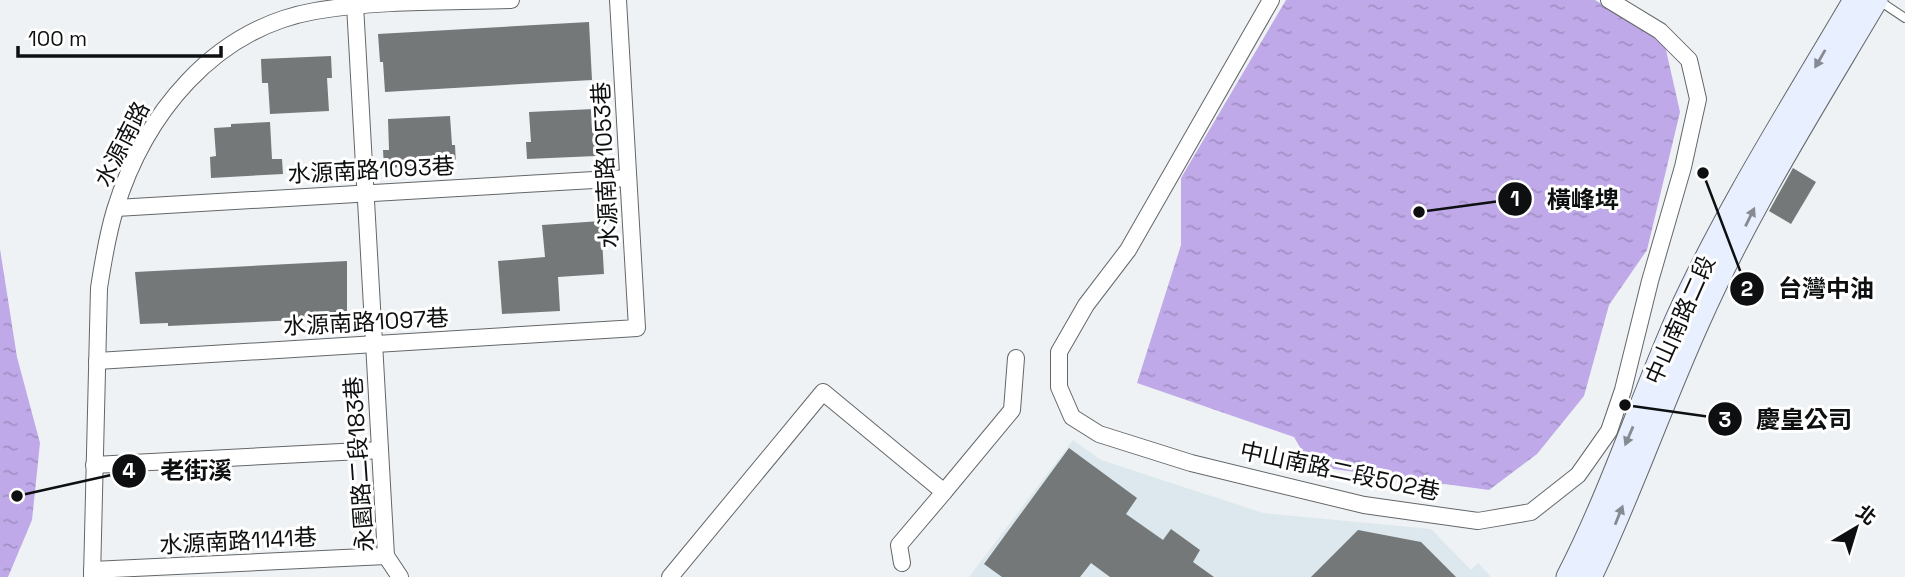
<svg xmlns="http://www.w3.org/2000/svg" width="1905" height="577" font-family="'Space Grotesk','Noto Sans TC',sans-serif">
  <defs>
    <pattern id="water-ripples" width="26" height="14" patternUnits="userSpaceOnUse" patternTransform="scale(1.75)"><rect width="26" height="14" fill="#bfa9e8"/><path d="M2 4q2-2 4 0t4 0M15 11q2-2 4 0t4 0" fill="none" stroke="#a390c6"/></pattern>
  </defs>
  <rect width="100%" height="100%" fill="#eef2f4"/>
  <!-- built -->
  <path fill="#dce8ed" d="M1073 440 1101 460 1263 513 1431 529 1471 570 1478 563 1491 577H969Z"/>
  <!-- water -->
  <g fill="url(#water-ripples)">
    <path d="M1286 0H1595L1664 41 1680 112 1647 250 1609 305 1584 396 1537 454 1489 490 1311 466 1294 437 1137 383 1181 245V178Z"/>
    <path d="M0 249 17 357 40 443 32 520 8 577H0Z"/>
  </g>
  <!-- building -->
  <g fill="#747878">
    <path d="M589 22 592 80 385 92 383 62H380L378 34Z"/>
    <path d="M331 56 332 78H327L329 111 270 114 268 83H262L261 59Z"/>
    <path d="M594 109 596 156 527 159 526 142H531L529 112Z"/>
    <path d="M450 116 452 145H455L456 165 384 168 383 150H389L388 119Z"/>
    <path d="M270 122 272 159H282L283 174 211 178 210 157 216 156 214 128 231 127V124Z"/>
    <path d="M1793 168 1816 182 1791 224 1769 211Z"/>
    <path d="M601 221 604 274 558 277 560 311 502 314 498 261 545 257 542 225Z"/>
    <path d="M347 261V315L319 316V319L168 326V323L140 324 135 272Z"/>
    <path d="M1069 448 1137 498 1126 514 1163 540 1171 529 1200 550 1193 562 1214 577H1110L1091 563 1080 577H1002L984 564Z"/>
    <path d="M1358 530 1421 542 1456 577H1311Z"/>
  </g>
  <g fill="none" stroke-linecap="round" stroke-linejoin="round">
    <!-- service casing -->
    <g stroke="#646769" stroke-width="10">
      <path id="service" d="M1878 0 1905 18"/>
    </g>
    <!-- minor casing -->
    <g stroke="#646769" stroke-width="18">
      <g id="minor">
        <path d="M1271 0 1128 250 1086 305 1059 352V387L1072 417 1099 434 1191 463 1364 505 1478 521 1531 512 1578 475 1609 431 1623 390 1650 281 1683 167 1698 99 1689 60 1660 31 1609 0"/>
        <path d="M355 5 386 556 400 577"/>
        <path d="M116 208 628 178"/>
        <path d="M97 361 637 328 618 0"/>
        <path d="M94 465 380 450"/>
        <path d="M944 492 1012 410 1016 358"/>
        <path d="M92 570 386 556"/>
        <path d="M92 577 99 288C103 262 107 236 115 210 144 115 213 29 315 11 379 0 446 2 511 0"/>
        <path d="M670 577 823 392 944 492 899 545 902 563"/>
      </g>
    </g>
    <!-- secondary casing -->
    <g stroke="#646769" stroke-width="25">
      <g id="secondary">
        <path d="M1568 577C1611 494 1640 403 1678 317 1728 207 1794 104 1855 0"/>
        <path d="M1590 577C1630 494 1660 406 1698 322 1748 209 1814 105 1876 0"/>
      </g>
    </g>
    <!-- service -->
    <use href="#service" stroke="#fff" stroke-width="8"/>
    <!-- minor -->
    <use href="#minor" stroke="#fff" stroke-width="16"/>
    <!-- secondary -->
    <use href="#secondary" stroke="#e8effe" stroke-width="23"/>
  </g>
  <!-- one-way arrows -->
  <defs><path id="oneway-solid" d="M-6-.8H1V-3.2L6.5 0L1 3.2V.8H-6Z" transform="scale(1.75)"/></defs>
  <g fill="#868a93">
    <use href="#oneway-solid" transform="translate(1820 59) rotate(120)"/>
    <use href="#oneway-solid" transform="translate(1750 217) rotate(-64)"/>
    <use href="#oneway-solid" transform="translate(1629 436) rotate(113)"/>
    <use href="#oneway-solid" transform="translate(1619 515) rotate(-68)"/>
  </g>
  <g text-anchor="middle" stroke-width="6" stroke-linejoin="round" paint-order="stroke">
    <!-- street labels -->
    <g font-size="23" fill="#0e0f10" stroke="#fff">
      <text transform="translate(122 144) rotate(-63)" y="8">水源南路</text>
      <text transform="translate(605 165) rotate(-93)" y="8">水源南路1053巷</text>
      <text transform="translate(371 170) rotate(-3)" y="8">水源南路1093巷</text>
      <text transform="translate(1680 320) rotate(-66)" y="8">中山南路二段</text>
      <text transform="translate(366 322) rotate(-3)" y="8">水源南路1097巷</text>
      <text transform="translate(359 464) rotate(-94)" y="8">永園路二段183巷</text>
      <text transform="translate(1340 471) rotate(12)" y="8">中山南路二段502巷</text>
      <text transform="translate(238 541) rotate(-3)" y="8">水源南路1141巷</text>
    </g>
  </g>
  <!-- callouts -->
  <path fill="none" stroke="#0e0f10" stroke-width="2.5" d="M1419 212L1515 199M1703 173L1747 289M1625 405L1725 419M17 496L129 471"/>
  <g fill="#0e0f10" stroke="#fff" stroke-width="2.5">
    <circle cx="1419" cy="212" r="7"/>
    <circle cx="1703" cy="173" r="7"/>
    <circle cx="1625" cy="405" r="7"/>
    <circle cx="17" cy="496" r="7"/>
    <circle cx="1515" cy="199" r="18"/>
    <circle cx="1747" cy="289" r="18"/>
    <circle cx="1725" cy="419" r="18"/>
    <circle cx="129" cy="471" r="18"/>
  </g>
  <g font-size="21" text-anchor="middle" font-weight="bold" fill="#fff">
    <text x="1515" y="206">1</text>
    <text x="1747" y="296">2</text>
    <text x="1725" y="427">3</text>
    <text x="129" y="478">4</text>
  </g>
  <g font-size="24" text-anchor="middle" font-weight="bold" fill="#0e0f10" stroke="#fff" stroke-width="6" stroke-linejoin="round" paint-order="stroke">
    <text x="1583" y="208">橫峰埤</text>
    <text x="1826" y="297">台灣中油</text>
    <text x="1804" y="428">慶皇公司</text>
    <text x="196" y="479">老街溪</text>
  </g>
  <!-- north arrow -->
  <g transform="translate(1856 528) rotate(38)" stroke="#ffffff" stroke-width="5" paint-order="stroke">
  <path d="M0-5L12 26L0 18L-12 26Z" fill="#0e0f10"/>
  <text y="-10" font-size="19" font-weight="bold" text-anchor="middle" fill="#0e0f10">北</text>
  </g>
  <!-- scale -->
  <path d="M18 46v10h203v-10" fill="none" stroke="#0e0f10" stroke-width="3.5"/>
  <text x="28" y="46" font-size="21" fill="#0e0f10" stroke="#ffffff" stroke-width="5" paint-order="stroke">100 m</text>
</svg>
